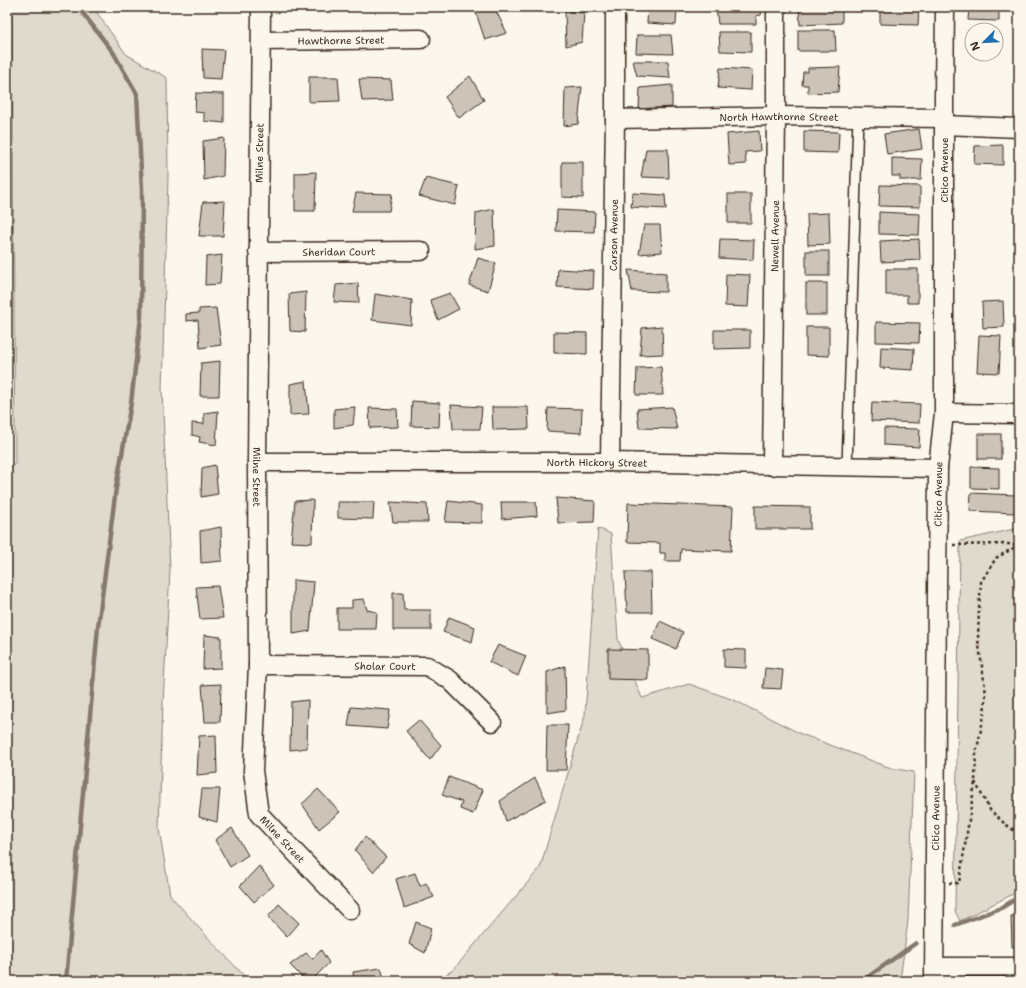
<svg xmlns="http://www.w3.org/2000/svg" width="1026" height="988" font-family="'Shantell Sans',sans-serif">
  <rect width="100%" height="100%" fill="#fbf7ec"/>
  <filter id="ink" filterUnits="userSpaceOnUse"><feTurbulence type="fractalNoise" baseFrequency=".025" numOctaves="2"/><feDisplacementMap in="SourceGraphic" scale="8" xChannelSelector="R" yChannelSelector="G"/><feConvolveMatrix kernelMatrix="1 2 1 2 8 2 1 2 1" color-interpolation-filters="sRGB"/></filter>
  <g filter="url(#ink)">
    <!-- green -->
    <g fill="#dfd9ce" stroke="#8d8276">
      <path d="M12 7H93L126 54 167 78 168 177 162 389 170 570 163 703 159 828 170 895 200 929 249 981H7V469L15 464Z"/>
      <path d="M598 528 611 534 618 639 642 698 689 684 734 700 801 734 891 768 914 772 908 921 900 981H435L453 970 540 868 585 715Z"/>
      <path d="M1019 528V891L960 921 955 911 960 541Z"/>
    </g>
    <g fill="none" stroke-linecap="round" stroke-linejoin="round">
      <!-- stream -->
      <g stroke="#85796d" stroke-width="4.5">
        <path d="M955 925 1001 908 1019 897"/>
        <path d="M66 981 98 627 116 488 131 403 141 317 142 190 137 94 113 52 78 7"/>
        <path d="M862 981 916 943"/>
      </g>
    </g>
    <!-- building -->
    <g fill="#ccc4b9" stroke="#3b2a1e">
      <path d="M474 7H494L507 33 485 40Z"/>
      <path d="M648 7H677L676 25 647 23Z"/>
      <path d="M799 7H842V23L800 25Z"/>
      <path d="M880 7H919L918 25 880 24Z"/>
      <path d="M969 7H999V21L968 20Z"/>
      <path d="M716 8H762L761 15 756 16V24H718Z"/>
      <path d="M565 11 584 13 582 42 566 46Z"/>
      <path d="M798 30H835L836 51H798Z"/>
      <path d="M719 32H751V52L720 51Z"/>
      <path d="M637 35H671L673 54 636 53Z"/>
      <path d="M202 49 224 50 221 79 203 78Z"/>
      <path d="M633 61H668L670 78 637 76Z"/>
      <path d="M7 62H10L9 83H7Z"/>
      <path d="M840 67 838 92 808 93V85H802L803 72H808V68Z"/>
      <path d="M720 68 752 70 751 90 718 88Z"/>
      <path d="M470 76 484 100 459 118 445 97Z"/>
      <path d="M309 77H338L340 101 309 102Z"/>
      <path d="M359 79 391 80 393 100 362 101Z"/>
      <path d="M672 85V107L639 109 640 88Z"/>
      <path d="M582 87 578 124 564 126 565 88Z"/>
      <path d="M196 93 224 94V123L204 121V113L195 112Z"/>
      <path d="M919 129 922 149 887 154 884 134Z"/>
      <path d="M759 131 760 151 745 152 746 164 729 165 727 134Z"/>
      <path d="M804 131 839 132 838 153 804 152Z"/>
      <path d="M224 138 223 176 204 180 203 141Z"/>
      <path d="M1003 145V165L974 164 975 146Z"/>
      <path d="M646 149H668L669 178 641 177Z"/>
      <path d="M892 158 922 159 921 180H900V176H892Z"/>
      <path d="M562 162H583V198L562 197Z"/>
      <path d="M316 172 315 211H295V173Z"/>
      <path d="M426 178 459 186 455 205 419 196Z"/>
      <path d="M880 185 920 186V207L879 206Z"/>
      <path d="M356 193 392 194 389 211H352Z"/>
      <path d="M633 193 665 195 666 209 631 207Z"/>
      <rect x="728" y="194" width="23" height="29"/>
      <path d="M225 201 223 236H199L203 202Z"/>
      <path d="M494 209 495 246 475 249 476 213Z"/>
      <path d="M557 210 595 212 594 232 556 231Z"/>
      <path d="M879 212 920 214 919 235 879 234Z"/>
      <path d="M829 213 830 244 808 245 807 214Z"/>
      <path d="M7 224 12 225 11 243 7 242Z"/>
      <path d="M644 225H660L662 252 639 254Z"/>
      <path d="M720 239 754 240 753 260 719 258Z"/>
      <path d="M919 239 920 260 881 262 880 241Z"/>
      <rect x="806" y="251" width="23" height="25"/>
      <path d="M222 255 220 284 205 285 206 257Z"/>
      <path d="M478 258 496 263 488 291 469 285Z"/>
      <path d="M558 269 594 271 593 289 557 287Z"/>
      <path d="M886 269H918V303H907V295H886Z"/>
      <path d="M628 270 666 273V292L632 291Z"/>
      <path d="M726 274 750 275 748 307 725 306Z"/>
      <path d="M358 283 359 303 334 302 336 285Z"/>
      <rect x="806" y="283" width="21" height="32"/>
      <path d="M306 292 305 332 290 331 289 294Z"/>
      <path d="M450 293 459 309 438 320 430 300Z"/>
      <path d="M375 294 412 300 411 325 372 320Z"/>
      <path d="M1003 301 1004 327 983 328 982 302Z"/>
      <path d="M216 308 221 345 200 348 198 320 186 321V314L199 313V309Z"/>
      <path d="M876 322 920 323 919 343 876 342Z"/>
      <path d="M662 326 663 354 640 355 642 328Z"/>
      <path d="M806 327H829V356L806 355Z"/>
      <path d="M714 330H750V348L714 349Z"/>
      <path d="M554 332 587 333V354L554 353Z"/>
      <path d="M979 335 1001 336 999 373 977 372Z"/>
      <path d="M881 347 914 349 913 370 880 368Z"/>
      <path d="M220 361 219 396H200L201 363Z"/>
      <path d="M661 367 663 395H636L637 368Z"/>
      <path d="M306 381 309 414 290 415V384Z"/>
      <path d="M412 401 440 403 439 427 411 426Z"/>
      <path d="M872 402 920 404 919 423 871 421Z"/>
      <path d="M451 405 482 407 480 429H453Z"/>
      <path d="M355 407 353 425 334 428V409Z"/>
      <path d="M492 407H528L529 429 493 430Z"/>
      <path d="M672 407 677 429 639 428 637 409Z"/>
      <path d="M369 408 397 409 398 427 370 428Z"/>
      <path d="M548 408 582 409 581 433 547 431Z"/>
      <path d="M218 411 216 445 199 442 200 437 192 435V423L204 424V413Z"/>
      <path d="M884 428 920 429 919 447 884 445Z"/>
      <rect x="978" y="434" width="23" height="25"/>
      <path d="M215 465 218 494 201 497 202 468Z"/>
      <path d="M971 467 999 468V489L971 488Z"/>
      <path d="M971 493 1015 495V513L970 511Z"/>
      <path d="M556 498 595 501 594 522 558 523Z"/>
      <path d="M313 500 312 543 291 542 295 501Z"/>
      <path d="M448 501 482 505V523L445 522Z"/>
      <path d="M338 502H374L373 519 338 518Z"/>
      <path d="M390 502 427 504 428 522H393Z"/>
      <path d="M501 502H536L537 516 502 519Z"/>
      <path d="M628 503 733 507 731 551 681 549 680 561H665V553H660V543L627 542Z"/>
      <path d="M755 506 810 507V529H755Z"/>
      <path d="M221 527 222 561 201 563 200 531Z"/>
      <path d="M625 572H651L652 612H627Z"/>
      <path d="M293 580 314 582 310 631 293 634Z"/>
      <path d="M218 586 223 618 200 619 196 587Z"/>
      <path d="M393 593H403L404 610H431V630H393Z"/>
      <path d="M364 599 367 610 377 612 376 629H337V608H352V600Z"/>
      <path d="M449 617 475 627 472 642 443 632Z"/>
      <path d="M660 621 683 632 676 649 652 639Z"/>
      <path d="M204 635 221 637V668L203 669Z"/>
      <path d="M498 645 526 656 518 676 489 662Z"/>
      <path d="M608 649 648 650V680L608 679Z"/>
      <path d="M724 649 746 650V668L724 667Z"/>
      <path d="M565 666 566 710 547 713V672Z"/>
      <path d="M765 668 783 670 781 689 763 688Z"/>
      <path d="M221 684 220 722H205L202 685Z"/>
      <path d="M308 700 307 748 290 750 291 702Z"/>
      <path d="M351 707 390 710 387 729 348 726Z"/>
      <path d="M419 720 441 745 430 760 406 731Z"/>
      <path d="M547 725H568L566 770H546Z"/>
      <path d="M216 735 217 773 197 775 199 736Z"/>
      <path d="M449 777 483 790 473 814 460 809 462 802 442 795Z"/>
      <path d="M535 778 546 800 506 821 500 801Z"/>
      <path d="M202 789H220L217 822 199 817Z"/>
      <path d="M318 789 340 812 319 829 302 804Z"/>
      <path d="M232 828 248 855 230 867 215 840Z"/>
      <path d="M365 837 386 857 373 872 355 850Z"/>
      <path d="M259 866 274 885 254 902 240 886Z"/>
      <path d="M415 873 420 886 426 883 434 897 404 908 396 879Z"/>
      <path d="M279 904 299 923 287 937 268 917Z"/>
      <path d="M1011 916H1019V947H1012Z"/>
      <path d="M416 922 431 928 425 953 409 944Z"/>
      <path d="M321 950 329 963 311 981H306L290 965 306 953 313 959Z"/>
      <path d="M381 968 385 981H354L353 972Z"/>
    </g>
    <g fill="none" stroke-linecap="round" stroke-linejoin="round">
      <!-- service casing -->
      <g stroke="#3b2a1e" stroke-width="12">
        <path id="service" d="M847 467 858 117"/>
      </g>
      <!-- minor casing -->
      <g stroke="#3b2a1e" stroke-width="21">
        <g id="minor">
          <path id="s1" d="M261 7 257 462 258 665 253 771 259 814 322 881 350 910"/>
          <path id="s2" d="M261 41 421 39"/>
          <path id="s3" d="M615 119 776 116 944 118"/>
          <path d="M944 125 1019 128"/>
          <path id="s4" d="M258 252 421 251"/>
          <path d="M944 413 1019 414"/>
          <path id="s5" d="M257 462H610L938 468"/>
          <path id="s6" d="M610 462 615 119V7"/>
          <path id="s7" d="M772 466 776 116V7"/>
          <path id="s8" d="M258 665 427 666 450 680 492 722"/>
          <path d="M934 967H1019"/>
          <path id="s9" d="M934 981 938 468 944 413V96L945 7"/>
        </g>
      </g>
      <!-- path -->
      <g stroke="#3b2a1e" stroke-width="2.5" stroke-dasharray="3 3" stroke-linecap="butt">
        <path d="M953 545 1008 544 1015 545"/>
        <path d="M975 782 990 810 1005 824 1019 834"/>
        <path d="M949 883H959L975 782 976 754 984 715 986 694 978 639 979 608 981 582 996 558 1019 545"/>
      </g>
      <!-- service -->
      <use href="#service" stroke="#fbf7ec" stroke-width="9"/>
      <!-- minor -->
      <use href="#minor" stroke="#fbf7ec" stroke-width="18"/>
    </g>
  </g>
  <g text-anchor="middle" stroke-width="4" stroke-linejoin="round" paint-order="stroke">
    <!-- street labels -->
    <g font-size="10" fill="#3b2a1e" stroke="#fbf7ec">
      <text dy="4" stroke="none"><textPath href="#s2" startOffset="80">Hawthorne Street</textPath></text>
      <text dy="4" stroke="none"><textPath href="#s3" startOffset="164">North Hawthorne Street</textPath></text>
      <text transform="translate(259 153) rotate(-89)" y="4">Milne Street</text>
      <text transform="translate(944 170) rotate(-90)" y="4">Citico Avenue</text>
      <text dy="4" stroke="none"><textPath href="#s6" startOffset="227">Carson Avenue</textPath></text>
      <text dy="4" stroke="none"><textPath href="#s7" startOffset="230">Newell Avenue</textPath></text>
      <text dy="4" stroke="none"><textPath href="#s4" startOffset="81">Sheridan Court</textPath></text>
      <text dy="4" stroke="none"><textPath href="#s5" startOffset="340">North Hickory Street</textPath></text>
      <text dy="4" stroke="none"><textPath href="#s1" startOffset="470">Milne Street</textPath></text>
      <text dy="4" stroke="none"><textPath href="#s9" startOffset="487">Citico Avenue</textPath></text>
      <text dy="4" stroke="none"><textPath href="#s8" startOffset="127">Sholar Court</textPath></text>
      <text dy="4" stroke="none"><textPath href="#s9" startOffset="163">Citico Avenue</textPath></text>
      <text dy="4" stroke="none"><textPath href="#s1" startOffset="842">Milne Street</textPath></text>
    </g>
  </g>
  <!-- margin -->
  <rect width="1026" height="988" fill="none" stroke="#fbf7ec" stroke-width="24"/>
  <rect x="12" y="12" width="1002" height="964" fill="none" stroke="#3b2a1e" stroke-width="1.5" filter="url(#ink)"/>
  <!-- north arrow -->
  <g transform="translate(984 42) rotate(246)"><circle r="19" fill="#fbf7ec" stroke="#aea59a"/>
  <path d="M0-3L7 15L0 10L-7 15Z" fill="#1f6fb2"/>
  <text y="-6" font-size="11" font-weight="bold" text-anchor="middle" fill="#3b2a1e">N</text>
  </g>
</svg>
